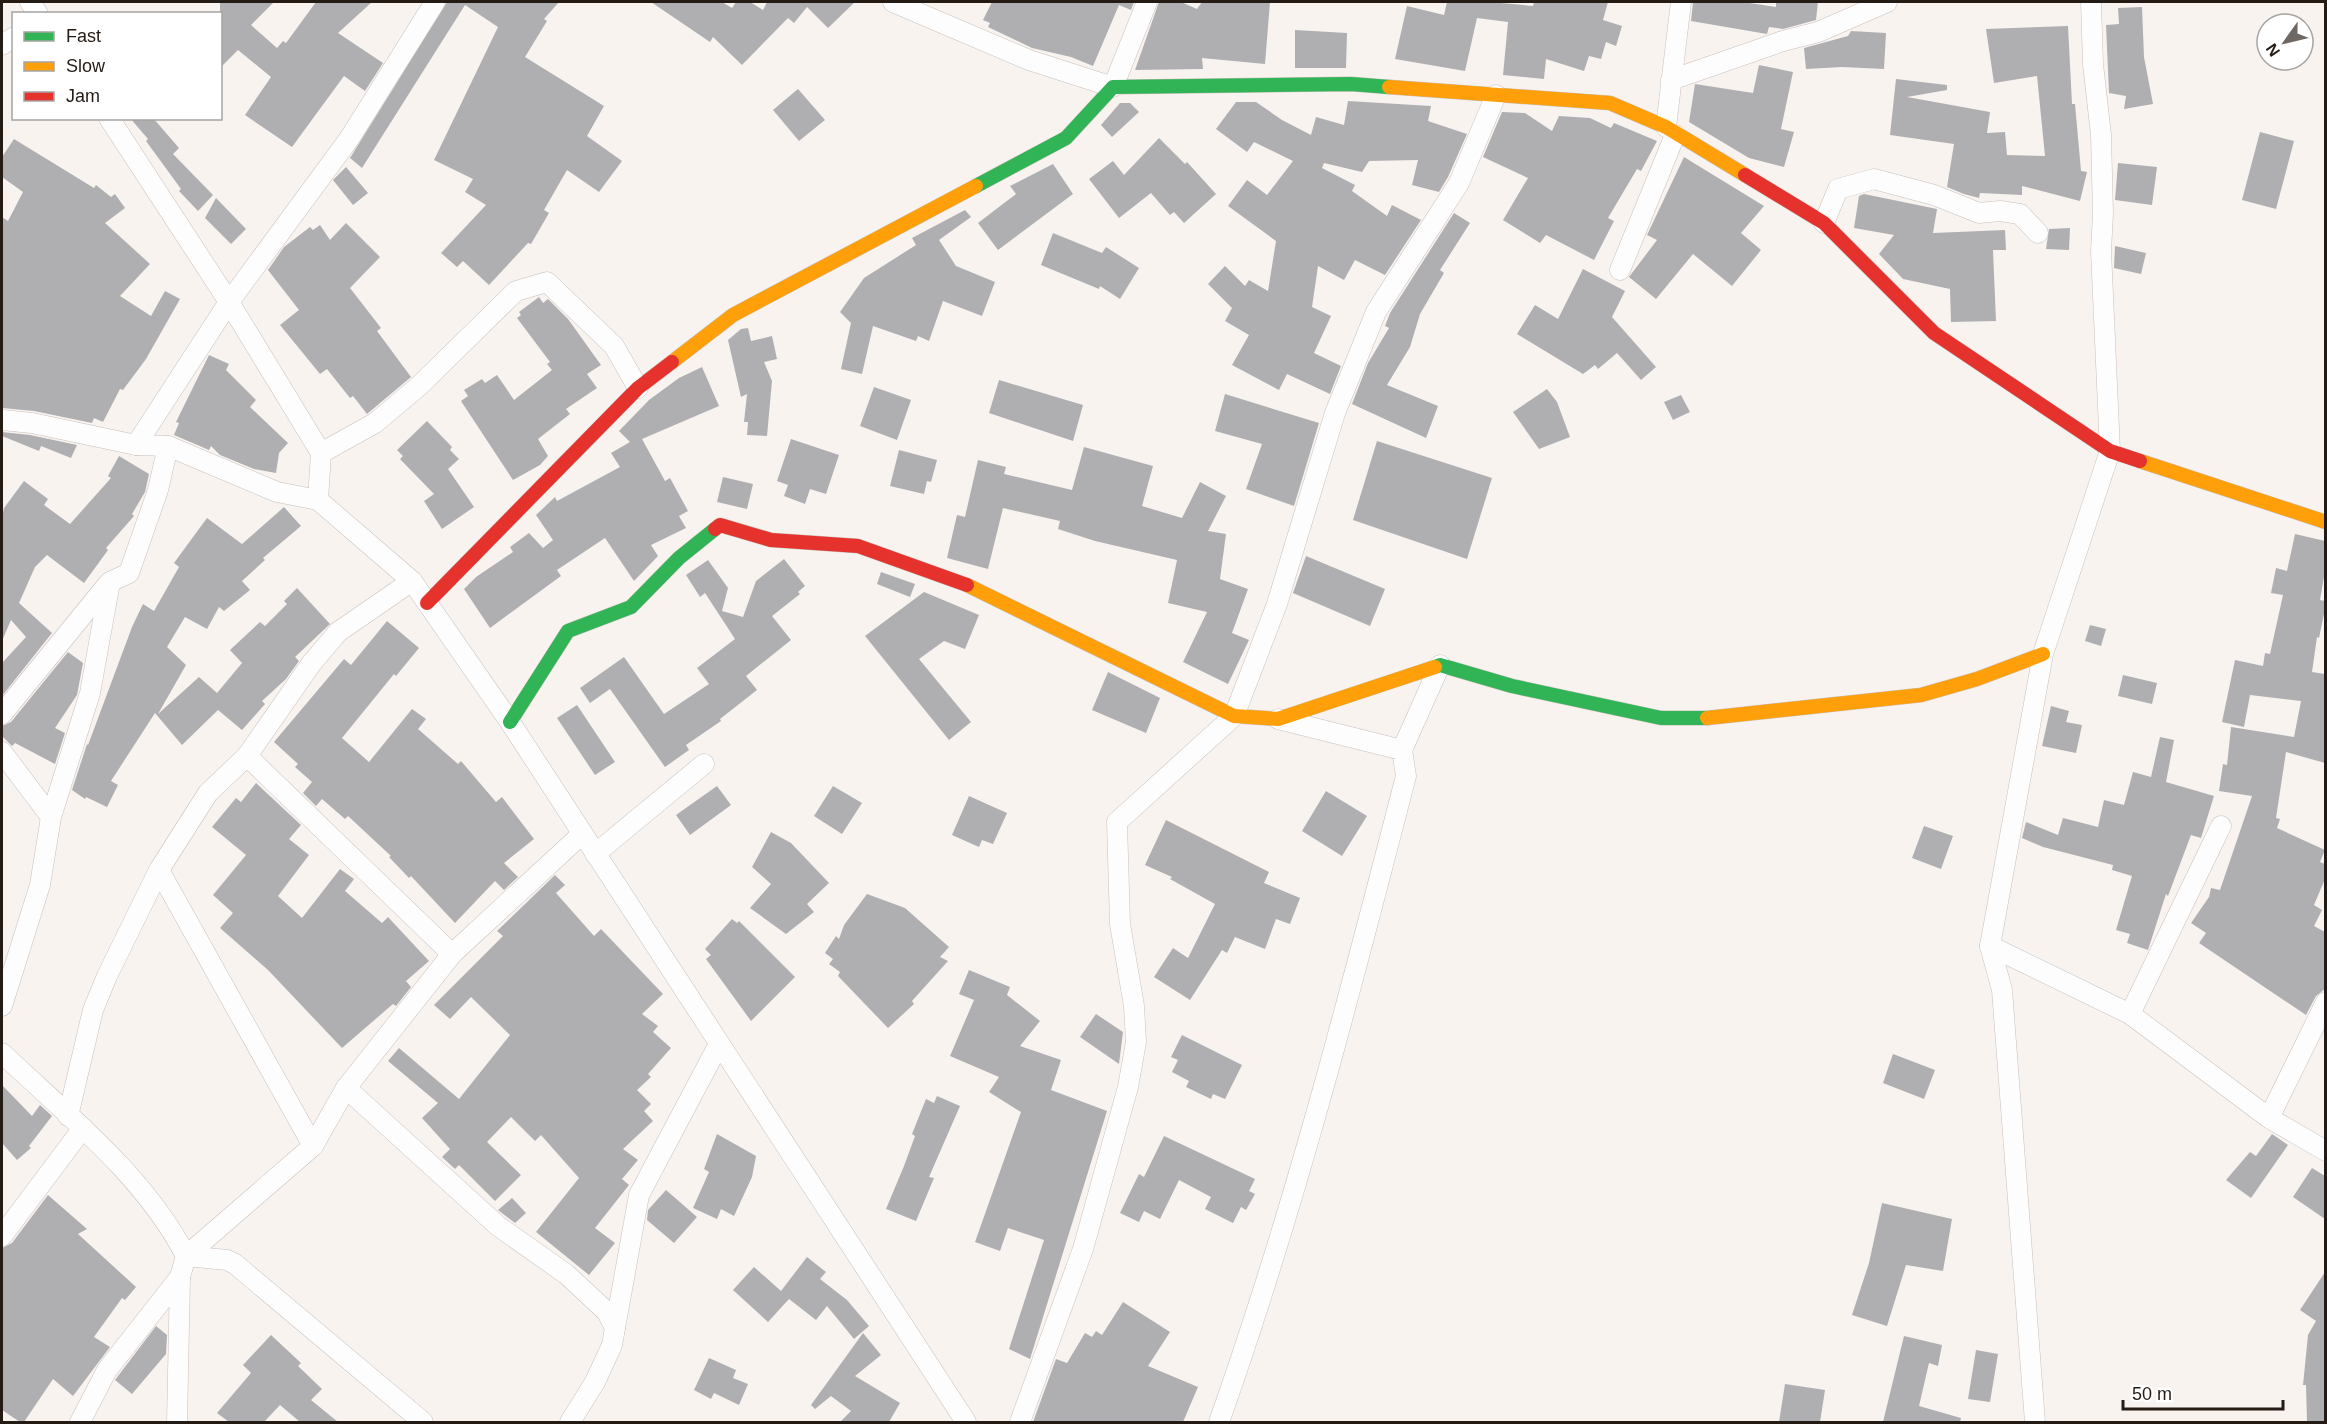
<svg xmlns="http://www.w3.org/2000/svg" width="2327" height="1424" font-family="Helvetica,sans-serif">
  <rect width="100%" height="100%" fill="#f9f3f0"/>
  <!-- building -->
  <g fill="#afafb2">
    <path d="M220 2H274L251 25 277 48 283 41 286 43 316 2H372L338 33 383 63 365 91 344 76 292 147 245 115 271 77 238 50 220 68Z"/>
    <path d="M447 2H559L544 19 547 21 525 57 604 106 587 136 622 161 599 192 567 170 544 210 549 213 531 244 528 243 489 285 463 261 457 267 441 253 486 205 465 192 473 179 434 160 498 27 465 5 362 168 350 158Z"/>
    <path d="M651 2H722L732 8 736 2H750L763 10 767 2H855L828 28 807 7 794 23 788 18 742 65 713 37 710 42Z"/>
    <path d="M992 2H1134L1131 10 1119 5 1093 66 1071 57 1032 48 988 27 990 23 983 20Z"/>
    <path d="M1159 2H1181L1197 9 1202 2H1270L1265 64 1202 58 1203 69 1135 70Z"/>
    <path d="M1447 2H1490L1533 6 1534 2H1608L1603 20 1622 26 1616 46 1606 42 1601 59 1589 56 1584 71 1546 59 1544 79 1503 75 1508 22 1477 18 1465 71 1395 59 1407 6 1444 15Z"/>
    <path d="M1693 2H1743L1776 7V2H1818L1816 20 1783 29 1769 27 1767 34 1691 21Z"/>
    <path d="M2142 7 2144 57 2153 104 2124 109 2126 96 2109 93 2106 25 2119 24 2118 8Z"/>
    <path d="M2068 26 2072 104H2075L2081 171 2087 172 2080 201 2022 186V195L1980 193 1979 198 1964 194 1947 187 1954 144 1890 135 1896 79 1947 85V90L1907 97 1990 112 1987 133 2005 132 2007 155 2045 156 2037 76 1994 83 1986 29Z"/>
    <path d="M1295 30 1347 33 1346 68H1295Z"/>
    <path d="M1851 31 1886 33 1884 69 1842 67 1806 69 1804 48 1848 36Z"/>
    <path d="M1759 65 1793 72 1781 129 1794 132 1784 167 1749 158 1689 122 1695 84 1753 93Z"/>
    <path d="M798 89 825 120 799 141 773 110Z"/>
    <path d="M1348 101 1431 106 1428 121 1467 134 1448 177 1439 192 1412 185 1418 160 1369 161 1362 172 1324 163 1322 168 1355 185 1352 191 1387 216 1392 205 1421 220 1385 275 1355 260 1344 280 1318 266 1312 307 1331 316 1314 353 1341 366 1330 394 1287 374 1279 390 1232 365 1249 335 1225 321 1232 308 1208 284 1225 266 1245 286 1249 280 1268 291 1276 241 1228 206 1247 180 1267 195 1293 161 1254 142 1247 152 1216 129 1236 102H1256L1282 120 1311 135 1316 117 1344 125Z"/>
    <path d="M1120 103H1130L1139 112 1112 137 1101 125Z"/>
    <path d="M1502 112 1525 113 1552 131 1559 116 1590 118 1611 128 1614 123 1657 141 1641 171 1637 169 1608 218 1614 221 1594 260 1546 235 1540 243 1503 220 1528 178 1483 157Z"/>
    <path d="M130 118H153L179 148 173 154 213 195 198 211 179 191 181 189 146 141 148 139Z"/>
    <path d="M2260 132 2294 141 2276 209 2242 200Z"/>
    <path d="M1159 138 1185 164 1187 162 1216 194 1184 223 1174 212 1170 215 1151 193 1119 218 1089 179 1113 161 1124 175Z"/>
    <path d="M14 139 94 188 96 185 111 197 115 194 125 208 105 223 150 264 120 296 151 316 165 291 180 299 146 359 123 390 120 389 103 422 94 418 92 423 34 411 2 408V217L8 221 23 192 2 177V157Z"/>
    <path d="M1684 157 1764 206 1741 233 1761 250 1732 286 1693 254 1656 299 1629 277 1657 240 1647 235Z"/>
    <path d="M2118 163 2157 167 2152 205 2115 200Z"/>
    <path d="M1053 164 1073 194 998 250 978 223 1016 194 1010 186Z"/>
    <path d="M346 167 368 193 353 205 333 180Z"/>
    <path d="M1864 194 1937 209 1933 233 2005 230 2006 250H1993L1996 321 1951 322 1950 289 1903 279 1879 254 1894 235 1854 228 1859 196Z"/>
    <path d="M216 198 246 229 231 244 205 218Z"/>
    <path d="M965 210 971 217 939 240 956 266 995 282 982 316 943 301 929 341 918 336 916 341 873 326 862 374 841 369 851 323 840 312 864 278 916 245 912 238Z"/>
    <path d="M1454 213 1470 223 1440 270 1444 273 1420 314 1410 347 1387 385 1438 406 1426 438 1352 404 1368 363 1389 328 1385 326 1390 313Z"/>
    <path d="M346 223 380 257 350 288 381 328 377 331 411 377 367 414 353 396 350 398 327 369 320 374 280 325 299 310 268 270 284 247 310 227 313 230 320 225 330 240Z"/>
    <path d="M2070 228 2069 250 2046 249 2049 229Z"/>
    <path d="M1053 233 1102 253 1106 247 1139 268 1120 299 1100 286 1099 289 1041 265Z"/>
    <path d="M2115 246 2146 253 2141 274 2114 268Z"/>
    <path d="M1583 269 1625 291 1612 317 1656 367 1641 380 1617 353 1598 369 1595 365 1583 374 1517 334 1535 305 1558 319Z"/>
    <path d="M539 297 543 303 548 299 568 319 601 365 587 374 597 388 566 409 570 414 538 439 548 456 540 465 513 480 461 401 468 396 464 390 482 379 485 383 497 375 514 400 552 370 547 364 550 362 517 318 521 315 519 312Z"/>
    <path d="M748 328 751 341 772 336 777 359 764 362 772 381 767 436 747 435 748 422H744L747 394 741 397 728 340 741 329Z"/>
    <path d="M209 355 229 364 226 370 256 400 250 407 288 443 279 453 276 473 254 469 220 455 211 446 209 450 174 435 179 423 176 422Z"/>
    <path d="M702 367 719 406 642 439 665 481 670 478 688 511 679 516 686 528 651 545 658 556 634 581 605 538 557 570 561 576 490 628 464 589 476 577 513 552 510 547 529 533 543 548 553 540 536 515 555 497 557 501 620 467 611 453 630 442 619 431 649 400 679 378Z"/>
    <path d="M999 380 1083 405 1073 441 989 413Z"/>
    <path d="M874 387 911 400 897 440 860 426Z"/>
    <path d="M1547 389 1557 402 1570 437 1539 449 1513 412Z"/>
    <path d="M1225 394 1319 423 1294 506 1246 489 1262 444 1215 431Z"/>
    <path d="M1681 395 1690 412 1673 420 1664 402Z"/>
    <path d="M427 421 452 447 450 450 459 459 448 469 474 507 442 529 424 501 434 494 400 459 403 456 397 450Z"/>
    <path d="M2 432 30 435 77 445 71 458 41 446 39 451 2 436Z"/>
    <path d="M791 439 839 455 826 494 810 489 805 504 784 496 788 485 777 481Z"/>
    <path d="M1377 441 1492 478 1467 559 1353 520Z"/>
    <path d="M1084 447 1153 466 1142 506 1182 518 1200 482 1226 496 1208 531 1226 534 1220 579 1248 589 1232 633 1249 640 1228 684 1183 662 1207 612 1168 603 1177 560 1095 541 1058 529 1060 521 1003 508 988 569 947 558 957 515 965 517 978 460 1006 467 1004 474 1072 490Z"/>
    <path d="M899 450 937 460 931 482 927 481 924 494 890 486Z"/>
    <path d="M119 456 149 474 145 492 132 514 134 516 106 548 108 550 84 583 47 555 35 567 19 603 52 633 2 696V663L26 637 11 620 2 641V517L4 508 24 481 48 499 44 505 70 524 111 478 108 476Z"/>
    <path d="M723 477 753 484 747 509 717 502Z"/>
    <path d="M284 507 301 526 263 558 265 560 242 581 250 590 224 611 219 607 207 629 185 617 167 647 186 665 158 714 199 677 217 693 242 663 230 650 260 622 265 626 287 604 284 601 297 588 330 624 295 657 299 661 286 679 262 701 265 704 242 730 218 710 182 745 155 713 111 781 118 785 107 807 86 797 85 799 72 790 87 744 88 745 132 627 143 604 154 611 179 567 174 563 207 518 242 544Z"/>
    <path d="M2295 534 2325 541V571L2320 600 2325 601V609L2319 638 2317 637 2312 672 2325 674V763L2286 752 2276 818 2280 819 2277 828 2325 850 2320 862 2325 864V879L2314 905 2322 910 2314 926 2325 932V989L2316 996 2306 1015 2199 943 2206 933 2191 923 2209 897 2211 888 2220 890 2252 796 2219 791 2223 764 2227 765 2231 727 2294 737 2301 701 2250 695 2244 727 2222 722 2235 660 2263 666 2265 653 2270 654 2283 595 2271 593 2276 568 2287 571Z"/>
    <path d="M1306 556 1385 589 1370 626 1293 593Z"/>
    <path d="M784 559 805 586 798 592 800 594 772 616 791 640 746 676 757 690 720 719 721 721 686 745 689 750 665 767 610 689 590 703 580 688 624 657 664 714 709 684 697 668 735 639 705 593 700 597 686 575 708 560 728 588 722 611 743 617 756 581Z"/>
    <path d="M881 572 915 584 910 597 877 584Z"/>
    <path d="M924 592 979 615 965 649 944 641 919 659 971 722 949 740 865 636Z"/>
    <path d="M387 621 419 648 396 676 394 674 342 738 369 762 412 709 426 719 418 729 458 764 461 761 496 802 502 797 534 839 504 863 518 877 504 890 495 881 455 923 411 876 409 878 389 857 391 856 348 816 345 819 322 799 316 806 303 793 312 782 295 767 298 764 274 742 344 659 351 665Z"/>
    <path d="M2090 625 2106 629 2101 646 2085 641Z"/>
    <path d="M68 652 83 663 77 695 55 728 65 733 55 764 15 743 12 746 2 736V726L11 722Z"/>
    <path d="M1108 672 1160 698 1146 733 1092 710Z"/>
    <path d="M2123 675 2157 683 2152 704 2118 696Z"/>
    <path d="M577 705 615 762 595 775 557 718Z"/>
    <path d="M2051 706 2069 711 2066 722 2082 725 2076 753 2042 746Z"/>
    <path d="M2160 737 2174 740 2166 782 2214 796 2201 838 2191 835 2168 896 2166 894 2148 950 2127 943 2130 934 2116 930 2132 876 2112 870 2113 865 2043 847 2022 838 2026 822 2058 835 2063 818 2098 827 2104 800 2124 805 2133 772 2151 777Z"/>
    <path d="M256 783 301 825 289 839 309 855 278 896 302 918 340 869 354 879 345 891 382 923 388 917 429 961 406 981 411 987 396 1006 393 1004 342 1048 268 970 220 928 233 913 213 895 246 855 212 827 236 798 241 802Z"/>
    <path d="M717 786 731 805 690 835 676 815Z"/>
    <path d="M833 786 862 803 842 834 814 816Z"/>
    <path d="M1326 791 1367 816 1342 856 1302 831Z"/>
    <path d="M969 796 1007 813 993 844 982 840 979 847 952 835Z"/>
    <path d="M1166 820 1269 872 1264 883 1300 898 1290 924 1276 919 1265 949 1235 937 1227 953 1222 950 1190 1000 1154 977 1173 948 1188 958 1215 904 1170 879 1172 877 1145 865Z"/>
    <path d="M1924 826 1953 836 1941 869 1912 858Z"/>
    <path d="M771 832 791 843 829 883 807 904 814 912 786 934 750 908 771 884 752 867Z"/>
    <path d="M555 875 565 885 556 893 594 936 601 929 663 994 642 1014 658 1026 653 1032 671 1048 648 1074 651 1077 637 1090 651 1104 644 1111 653 1121 623 1149 638 1160 622 1179 629 1185 595 1228 615 1243 589 1275 536 1232 579 1178 541 1135 535 1141 511 1117 487 1142 521 1175 495 1201 459 1165 455 1169 442 1157 450 1149 422 1118 438 1103 388 1061 399 1048 459 1099 510 1035 471 997 450 1019 434 1005 503 936 497 931Z"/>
    <path d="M867 894 905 908 949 947 940 957 948 961 912 1001 914 1004 888 1028 838 976 840 972 829 964 833 959 825 953 836 936 839 939 844 925Z"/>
    <path d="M732 919 737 923 739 921 795 977 751 1021 706 959 711 955 705 949Z"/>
    <path d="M969 970 1010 987 1007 995 1040 1021 1020 1046 1061 1060 1051 1090 1107 1111 1030 1359 1009 1349 1044 1240 1008 1228 1000 1251 975 1242 1021 1112 989 1092 999 1077 950 1056 974 1000 959 994Z"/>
    <path d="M1096 1014 1123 1032 1119 1064 1080 1037Z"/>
    <path d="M1182 1035 1242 1065 1225 1099 1213 1094 1211 1099 1186 1087 1189 1081 1172 1072 1178 1060 1171 1057Z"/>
    <path d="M1893 1054 1935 1070 1924 1099 1883 1083Z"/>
    <path d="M2 1085 32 1116 40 1105 52 1116 29 1146 31 1148 17 1160 2 1143Z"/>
    <path d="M937 1096 960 1106 929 1177 934 1178 916 1221 886 1209 904 1166 915 1136 912 1134 926 1099 934 1103Z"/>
    <path d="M717 1134 756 1156 752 1177 734 1216 721 1209 717 1219 693 1208 709 1172 704 1169Z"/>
    <path d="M2272 1134 2288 1145 2251 1198 2226 1180 2250 1152 2256 1156Z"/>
    <path d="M1164 1136 1255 1179 1249 1191 1255 1194 1246 1210 1241 1207 1233 1223 1205 1209 1211 1197 1179 1180 1160 1219 1144 1211 1139 1222 1120 1213 1139 1174 1144 1177Z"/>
    <path d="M2312 1168 2325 1176V1219L2293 1197Z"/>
    <path d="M666 1190 697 1217 674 1243 647 1220 648 1210Z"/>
    <path d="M48 1195 87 1229 78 1234 136 1287 125 1300 122 1298 94 1337 110 1347 73 1396 53 1379 24 1422H20L2 1410V1248L12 1243Z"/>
    <path d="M512 1198 526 1213 515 1223 498 1210Z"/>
    <path d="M1882 1203 1952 1219 1943 1271 1906 1265 1887 1326 1852 1315 1869 1263Z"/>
    <path d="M807 1257 826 1272 820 1279 847 1300 869 1326 854 1339 827 1306 816 1320 789 1299 768 1322 733 1290 754 1267 781 1291Z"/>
    <path d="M2325 1272V1422H2307L2306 1385H2303L2308 1335 2316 1321 2300 1310Z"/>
    <path d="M1123 1302 1170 1332 1148 1366 1198 1387 1183 1422H1033L1056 1359 1067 1363 1085 1333 1092 1337 1096 1331 1102 1335Z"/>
    <path d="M156 1326 167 1335 166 1354 132 1394 115 1380Z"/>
    <path d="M863 1333 881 1355 855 1376 900 1403 889 1422H840L851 1411 831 1396 815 1409 811 1405Z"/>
    <path d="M271 1335 301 1363 298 1366 322 1389 311 1400 338 1422H300L280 1405 264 1422H229L217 1413 251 1373 243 1365Z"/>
    <path d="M1904 1336 1942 1345 1938 1366 1929 1363 1919 1406 1961 1418 1960 1422H1883Z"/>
    <path d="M1976 1350 1998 1354 1990 1402 1968 1399Z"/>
    <path d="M709 1358 736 1370 733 1378 748 1384 739 1405 714 1393 711 1399 694 1390Z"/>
    <path d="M1785 1384 1825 1390 1820 1422H1779Z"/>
  </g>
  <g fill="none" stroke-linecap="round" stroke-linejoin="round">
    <!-- street casing -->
    <g stroke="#c7c0bc" stroke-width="21">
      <g id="street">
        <path d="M30 2 38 14"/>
        <path d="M893 2 1029 60 1113 87 1147 2"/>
        <path d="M2 45 14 37"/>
        <path d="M1671 80 1783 41 1818 32 1887 2"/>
        <path d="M109 118 229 302 321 453 318 500 412 581 510 722 966 1422"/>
        <path d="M1666 127 1681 2"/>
        <path d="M1824 223 1838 189 1874 179 1934 195 1979 213 2000 211 2020 214 2038 233"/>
        <path d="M1620 270 1675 135"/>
        <path d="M2 420 32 423 136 445 168 446 277 492 318 500"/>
        <path d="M136 445 229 302 349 139 435 2"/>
        <path d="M321 453 375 423 419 386 516 291 547 282 614 346 638 388"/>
        <path d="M2 714 108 584"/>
        <path d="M1402 750 1440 665"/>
        <path d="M2 752 51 817"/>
        <path d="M247 756 452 954"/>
        <path d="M595 854 704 764"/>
        <path d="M159 870 313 1146"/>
        <path d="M1990 946 2130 1014 2269 1118 2326 1151"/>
        <path d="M2 1006 40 885 51 817 90 693 110 582 129 573 158 490 168 446"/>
        <path d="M2130 1014 2221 826"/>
        <path d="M2 1053C67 1115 144 1175 186 1256L180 1277 107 1370 80 1422"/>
        <path d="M346 1088 498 1226 566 1274 607 1312 615 1328 612 1345 595 1382 570 1422"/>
        <path d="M68 1116 93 1010 107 976 159 870 208 793 247 756 311 664 338 632 412 581"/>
        <path d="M2269 1118 2326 1002"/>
        <path d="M2 1236 83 1128"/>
        <path d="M186 1256 313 1146 346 1088 452 954 582 834"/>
        <path d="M186 1256 227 1260 235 1264 423 1422"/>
        <path d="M615 1328 639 1195 719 1044"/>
        <path d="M177 1422 180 1277"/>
        <path d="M1020 1422 1083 1249 1128 1087 1136 1042 1134 1006 1120 924 1117 822 1234 716 1277 604 1335 413 1376 312 1459 183 1496 95"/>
        <path d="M1219 1422C1294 1211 1350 993 1406 776L1402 750 1278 719"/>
        <path d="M2035 1422 2002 990 1990 946 2043 654 2110 451 2101 251 2103 214 2101 135 2093 64 2091 2"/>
      </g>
    </g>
    <!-- fast casing -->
    <g stroke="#c7c0bc" stroke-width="15">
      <g id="fast">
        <path d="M976 186 1066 138 1113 87 1351 84 1389 87"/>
        <path d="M1435 667 1440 665 1512 686 1661 718H1707"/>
        <path d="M510 722 568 631 631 607 679 558 715 529"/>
      </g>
    </g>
    <!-- slow casing -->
    <g stroke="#c7c0bc" stroke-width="15">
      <g id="slow">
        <path d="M1389 87 1610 103 1666 127 1745 175"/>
        <path d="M672 362 733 315 976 186"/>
        <path d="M2140 461 2326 522"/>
        <path d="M967 585 1234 716 1278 719 1435 667"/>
        <path d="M1707 718 1921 695 1977 679 2043 654"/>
      </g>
    </g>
    <!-- jam casing -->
    <g stroke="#c7c0bc" stroke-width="15">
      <g id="jam">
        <path d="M1745 175 1824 223 1934 333 2110 451 2140 461"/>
        <path d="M715 529 720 525 771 540 858 546 967 585"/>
        <path d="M427 603 638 388 672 362"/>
      </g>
    </g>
    <!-- street -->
    <use href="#street" stroke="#fefdfd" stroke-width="20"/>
    <!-- fast -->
    <use href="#fast" stroke="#30b455" stroke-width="14"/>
    <!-- slow -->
    <use href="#slow" stroke="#ff9f0a" stroke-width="14"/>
    <!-- jam -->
    <use href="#jam" stroke="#e5322d" stroke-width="14"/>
  </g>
  <!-- border -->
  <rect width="2327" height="1424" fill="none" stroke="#241b15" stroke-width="6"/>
  <!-- legend -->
  <rect x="12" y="12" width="210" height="108" fill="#ffffff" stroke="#a7a4a1" stroke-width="1.5"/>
  <rect x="24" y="32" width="30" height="9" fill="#30b455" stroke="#a7a4a1" stroke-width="1.5"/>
  <text x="66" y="42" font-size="18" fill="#241b15">Fast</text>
  <rect x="24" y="62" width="30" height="9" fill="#ff9f0a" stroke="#a7a4a1" stroke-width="1.5"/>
  <text x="66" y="72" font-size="18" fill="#241b15">Slow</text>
  <rect x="24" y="92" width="30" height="9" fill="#e5322d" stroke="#a7a4a1" stroke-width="1.5"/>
  <text x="66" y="102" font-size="18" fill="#241b15">Jam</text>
  <!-- north arrow -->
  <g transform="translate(2285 42) rotate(236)"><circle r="28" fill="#ffffff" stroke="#a7a4a1" stroke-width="1.5"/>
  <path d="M0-4.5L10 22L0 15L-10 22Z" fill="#6f6762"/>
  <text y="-9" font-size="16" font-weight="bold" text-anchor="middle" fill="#241b15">N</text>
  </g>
  <!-- scale -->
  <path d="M2123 1400v9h160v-9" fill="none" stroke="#241b15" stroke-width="3"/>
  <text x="2132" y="1400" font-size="18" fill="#241b15" stroke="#ffffff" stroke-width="4.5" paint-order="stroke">50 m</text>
</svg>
